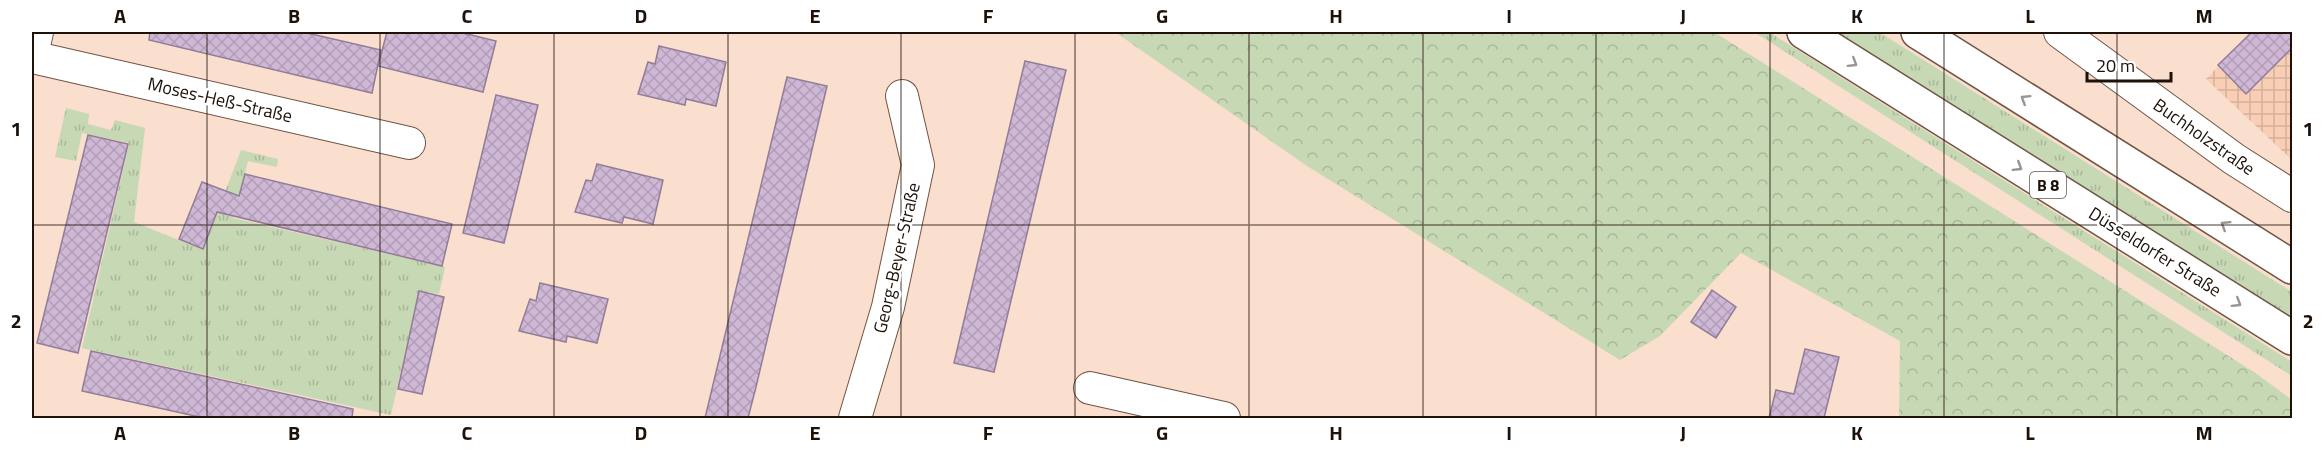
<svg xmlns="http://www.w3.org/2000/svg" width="2324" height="450" font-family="'Titillium Web',sans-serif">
  <defs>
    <pattern id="industrial-grid" width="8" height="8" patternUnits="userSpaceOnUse" patternTransform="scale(1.5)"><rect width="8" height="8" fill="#f8ceb5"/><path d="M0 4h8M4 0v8" fill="none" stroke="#d4b09a"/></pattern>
    <pattern id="grass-tufts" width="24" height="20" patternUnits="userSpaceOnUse" patternTransform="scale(1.5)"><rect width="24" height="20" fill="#c7d8b5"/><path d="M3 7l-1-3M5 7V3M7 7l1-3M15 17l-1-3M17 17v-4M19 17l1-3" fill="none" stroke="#aab89a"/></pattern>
    <pattern id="forest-crowns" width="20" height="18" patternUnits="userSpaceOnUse" patternTransform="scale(1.5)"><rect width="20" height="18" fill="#c7d8b5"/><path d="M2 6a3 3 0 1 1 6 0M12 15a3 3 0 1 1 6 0" fill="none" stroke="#aab89a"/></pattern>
    <pattern id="building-cross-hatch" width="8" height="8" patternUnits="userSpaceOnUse" patternTransform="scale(1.5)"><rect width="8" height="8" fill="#cfb8d6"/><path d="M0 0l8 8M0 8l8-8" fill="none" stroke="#b19db6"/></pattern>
  </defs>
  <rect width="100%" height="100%" fill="#fadece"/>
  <!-- industrial -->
  <path fill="url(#industrial-grid)" d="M2251 32H2292V160L2206 79Z"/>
  <!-- grass -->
  <g fill="url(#grass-tufts)">
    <path d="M1754 32H1769L2292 362V376Z"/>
    <path d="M1837 32H1879L2292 292V318Z"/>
    <path d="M66 108 89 114 88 124 111 130 115 120 145 128 134 222 203 250 241 150 278 159 277 167 248 161 233 218 445 267 439 294 419 291 391 415 82 348 129 143 82 133 76 161 55 157Z"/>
  </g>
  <!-- forest -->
  <path fill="url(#forest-crowns)" d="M1115 32H1714L2254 372 2292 400V418H1899L1900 341 1741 253 1660 336 1620 360 1307 166Z"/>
  <!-- building -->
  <g fill="url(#building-cross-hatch)" stroke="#927d99" stroke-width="1.5">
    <path d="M150 32H303L381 50 372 93 149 40Z"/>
    <path d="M387 32H459L496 41 483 92 378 66Z"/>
    <path d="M2252 32H2292V48L2246 94 2218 65Z"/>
    <path d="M659 46 726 62 716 106 686 99 685 105 638 94 648 62 655 64Z"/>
    <path d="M1025 61 1066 70 994 372 954 363Z"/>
    <path d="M787 77 827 86 756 387 748 418H705Z"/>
    <path d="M496 95 538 105 504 243 463 233Z"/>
    <path d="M88 135 128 144 78 353 37 343Z"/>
    <path d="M597 164 663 180 653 224 624 217 622 223 575 212 586 180 592 181Z"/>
    <path d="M245 174 452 224 442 266 217 212 203 249 179 239 202 182 239 196Z"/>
    <path d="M540 283 608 299 597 343 567 336 566 342 519 331 530 299 536 301Z"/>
    <path d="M1712 290 1736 307 1716 338 1691 322Z"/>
    <path d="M419 291 444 297 422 394 398 389Z"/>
    <path d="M1805 349 1839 357 1824 418H1769L1776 390 1794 394Z"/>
    <path d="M91 351 353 409 352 418H204L82 391Z"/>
  </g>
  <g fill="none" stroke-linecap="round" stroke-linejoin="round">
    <!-- street casing -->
    <g stroke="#715442" stroke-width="34">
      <g id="street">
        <path d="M2060 32 2234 159 2292 196"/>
        <path d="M32 55 37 32"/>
        <path d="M32 57 409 143"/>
        <path d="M1090 388 1224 418"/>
        <path d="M855 418 888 307 918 165 902 96"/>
      </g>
    </g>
    <!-- primary casing -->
    <g stroke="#715442" stroke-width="36">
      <g id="primary">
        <path d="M1804 32 2292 338"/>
        <path d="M1918 32 2292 267"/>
      </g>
    </g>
    <!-- street -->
    <use href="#street" stroke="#fff" stroke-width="32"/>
    <!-- primary -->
    <use href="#primary" stroke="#fff" stroke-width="33"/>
  </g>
  <!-- one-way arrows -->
  <defs><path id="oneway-chevron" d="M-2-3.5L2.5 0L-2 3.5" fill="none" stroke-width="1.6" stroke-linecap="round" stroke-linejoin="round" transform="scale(1.5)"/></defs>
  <g stroke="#999491">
    <use href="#oneway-chevron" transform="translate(1853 63) rotate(32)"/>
    <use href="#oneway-chevron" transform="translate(2025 99) rotate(-148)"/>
    <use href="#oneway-chevron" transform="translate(2018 167) rotate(32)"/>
    <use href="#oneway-chevron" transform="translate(2225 225) rotate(-148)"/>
    <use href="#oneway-chevron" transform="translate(2237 303) rotate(32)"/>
  </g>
  <!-- grid -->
  <path fill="none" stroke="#1d110a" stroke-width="1.5" stroke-opacity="0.55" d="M207 32V418M380 32V418M554 32V418M728 32V418M901 32V418M1075 32V418M1249 32V418M1423 32V418M1596 32V418M1770 32V418M1944 32V418M2117 32V418M32 225H2292"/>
  <g text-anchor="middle" stroke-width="5" stroke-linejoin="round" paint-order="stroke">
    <!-- shield labels -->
    <rect fill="#fff" stroke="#615854" stroke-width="1.5" x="2030" y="172" width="36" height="26" rx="4.5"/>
    <g font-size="16" font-weight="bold" fill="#1d110a">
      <text x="2048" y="191">B 8</text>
    </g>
    <!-- street labels -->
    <g font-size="18" fill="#1d110a" stroke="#fff">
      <text transform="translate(220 100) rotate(13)" y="6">Moses-Heß-Straße</text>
      <text transform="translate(2204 137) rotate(35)" y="6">Buchholzstraße</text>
      <text transform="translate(2155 252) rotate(32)" y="6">Düsseldorfer Straße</text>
      <text transform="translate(897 258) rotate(-77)" y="6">Georg-Beyer-Straße</text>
    </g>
  </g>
  <!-- border -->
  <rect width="2324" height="450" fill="none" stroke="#ffffff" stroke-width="66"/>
  <!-- scale -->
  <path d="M2087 72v9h84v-9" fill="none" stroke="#1d110a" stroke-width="3"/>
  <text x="2096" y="72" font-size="18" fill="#1d110a" stroke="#ffffff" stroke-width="4.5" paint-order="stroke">20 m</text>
  <rect x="33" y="33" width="2258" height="384" fill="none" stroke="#1d110a" stroke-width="2"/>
  <g font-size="20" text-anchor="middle" font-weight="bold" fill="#1d110a">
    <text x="120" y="23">A</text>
    <text x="294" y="23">B</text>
    <text x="467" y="23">C</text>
    <text x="641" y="23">D</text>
    <text x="815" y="23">E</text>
    <text x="988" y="23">F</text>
    <text x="1162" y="23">G</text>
    <text x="1336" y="23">H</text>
    <text x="1509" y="23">I</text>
    <text x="1683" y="23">J</text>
    <text x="1857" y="23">K</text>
    <text x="2030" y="23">L</text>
    <text x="2204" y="23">M</text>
    <text x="16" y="136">1</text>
    <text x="2308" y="136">1</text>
    <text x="16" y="328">2</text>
    <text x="2308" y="328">2</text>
    <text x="120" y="440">A</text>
    <text x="294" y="440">B</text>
    <text x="467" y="440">C</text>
    <text x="641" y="440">D</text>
    <text x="815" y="440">E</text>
    <text x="988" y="440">F</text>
    <text x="1162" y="440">G</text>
    <text x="1336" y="440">H</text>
    <text x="1509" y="440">I</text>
    <text x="1683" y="440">J</text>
    <text x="1857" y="440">K</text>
    <text x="2030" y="440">L</text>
    <text x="2204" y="440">M</text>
  </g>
</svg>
